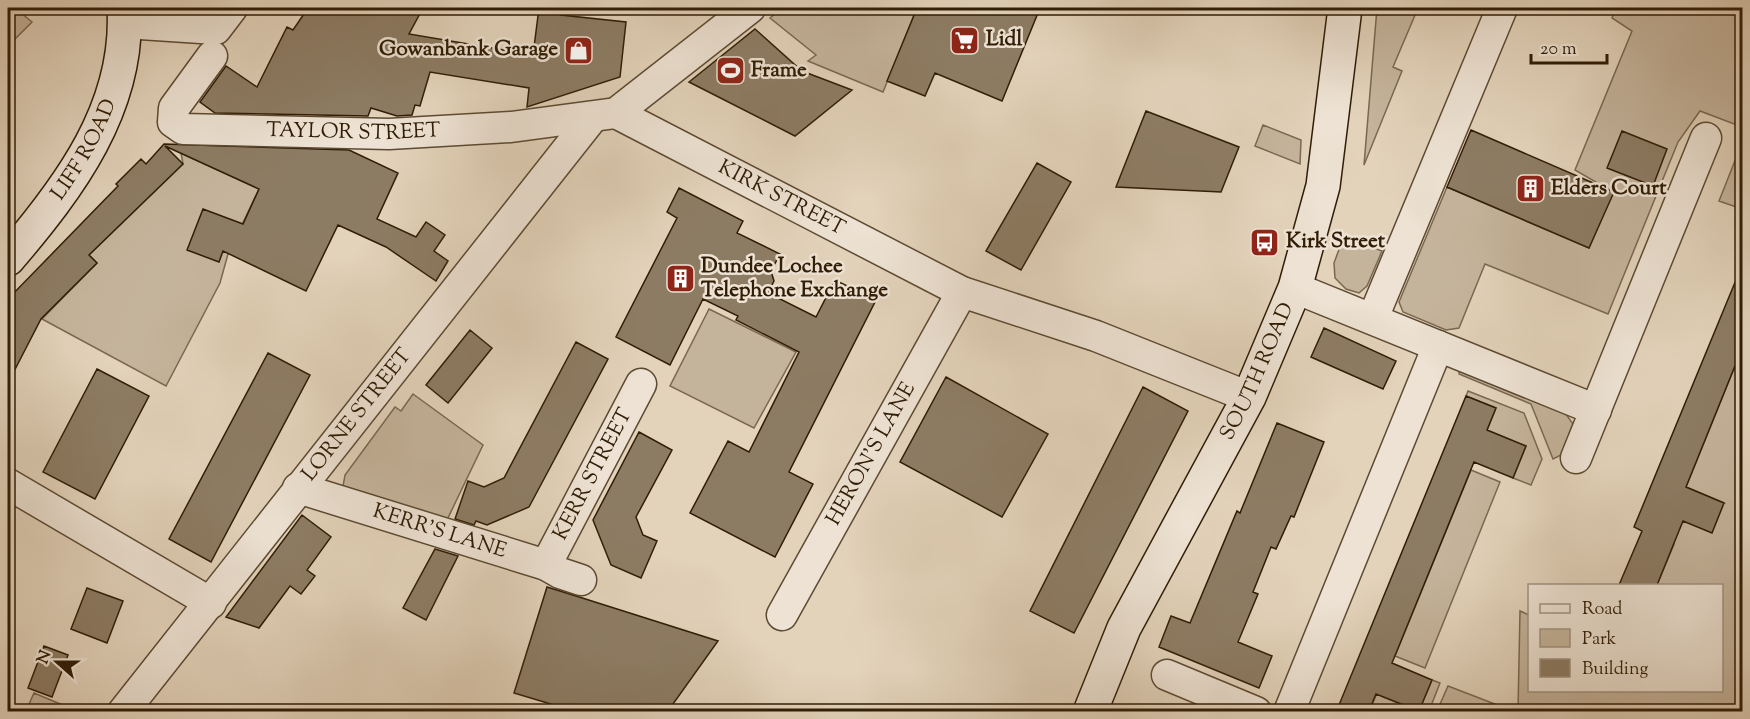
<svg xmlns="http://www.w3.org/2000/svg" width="1750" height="719" font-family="'Sorts Mill Goudy',serif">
  <rect width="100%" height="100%" fill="#e3d3bb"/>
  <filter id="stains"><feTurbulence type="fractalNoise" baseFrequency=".00333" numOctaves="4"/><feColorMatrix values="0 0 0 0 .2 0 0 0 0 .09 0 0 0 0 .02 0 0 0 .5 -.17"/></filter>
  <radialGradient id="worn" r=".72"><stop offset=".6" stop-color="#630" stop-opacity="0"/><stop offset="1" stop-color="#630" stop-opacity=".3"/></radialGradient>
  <path fill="#c5b49c" stroke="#7a6851" stroke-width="1.5" d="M15,8L32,22L8,46V14Z
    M783,8H917L883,92L808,61L816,55L770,18Z
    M1377,8H1418L1393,67L1402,71L1364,165Z
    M1616,8H1742V127L1700,111L1678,142L1608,314L1485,264L1459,328L1446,330L1403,312L1399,302L1447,187L1589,248L1613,192L1575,170L1632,31L1612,18Z
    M1263,125L1301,140L1300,164L1255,146Z
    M1742,143V209L1719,201Z
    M181,153L259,189L228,254L220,283L166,386L42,319L97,263L89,255L183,164Z
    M1344,236L1382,251L1367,286L1359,293L1346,289L1335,278L1334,263Z
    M709,309L796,352L754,428L670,386Z
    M1737,361L1742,363V711L1518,712L1520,611L1529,615L1530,690H1722V586L1657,585L1674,544L1673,517L1724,503L1686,487Z
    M1459,369L1563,410L1573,424L1561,455L1553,459L1531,404L1459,374Z
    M1468,391L1524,413L1542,459L1531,485L1513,478L1526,446L1492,432L1484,438L1496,408L1466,396Z
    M413,394L483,445L446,522L343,486L345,475L395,407L401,411Z
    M1471,470L1500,482L1425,668L1395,656Z
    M1432,680L1440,683L1429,711H1419Z
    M1380,686L1383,697L1418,711L1369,712Z
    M1448,686L1513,711H1437Z
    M34,693L77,711H26Z"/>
  <path fill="#8d7c64" stroke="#301d06" stroke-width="1.5" d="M308,8H423L409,34L533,55L539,8H563L561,15L626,22L620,77L527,107L529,88L430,72L420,106L415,105L412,115L397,116L371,108L368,116L215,113L200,102L226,66L257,87L287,27L293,30Z
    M917,8H1040L1002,101L935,73L925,96L887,81Z
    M755,29L802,71L852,90L795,136L689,82Z
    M1146,111L1239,147L1221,192L1116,187Z
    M1471,130L1614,192L1589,248L1447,187Z
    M1622,131L1667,149L1653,186L1607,168Z
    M164,144L349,150L398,173L377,219L416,237L426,222L445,235L434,251L448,261L436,281L386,247L338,225L306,291L223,251L219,262L187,250L203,209L243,224L259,189L165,146L183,164L89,255L97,263L41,319L8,383V299L118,186L116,184L141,159L146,164Z
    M1037,163L1071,182L1021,270L986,251Z
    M679,188L743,221L737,233L780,254L771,271L774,281L768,293L816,317L835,280L876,300L789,472L813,484L775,557L690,513L728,441L749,452L799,352L736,320L738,316L703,299L670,365L616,337L677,218L667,212Z
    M1743,263V363L1737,361L1686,487L1724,503L1712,533L1683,521L1657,585H1619L1642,531L1634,527Z
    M1324,328L1396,361L1383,389L1311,357Z
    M470,330L492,348L448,403L426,385Z
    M576,342L608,359L529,507L487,525L476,521L474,525L455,519L468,481L484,487L504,478Z
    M268,353L310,375L211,562L169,539Z
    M97,369L149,396L95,499L43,472Z
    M946,377L1048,434L1002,517L900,462Z
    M1143,387L1188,411L1074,633L1030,611Z
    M1466,396L1496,408L1487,430L1526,446L1513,478L1474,462L1392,663L1432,680L1419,711L1376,694L1369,711H1356L1339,705Z
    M1277,423L1324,442L1294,517L1291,516L1276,549L1271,547L1253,592L1258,594L1238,642L1272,656L1259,688L1159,647L1171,616L1190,623L1237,511L1240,513Z
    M639,432L672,450L636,517L643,535L657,541L641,578L611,565L593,520Z
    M302,515L331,537L307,570L315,576L301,594L290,586L259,628L226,617Z
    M435,549L458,556L426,620L403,608Z
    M547,587L576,596L718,641L668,711H574L514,693Z
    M87,588L123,601L107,643L71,629Z
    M44,646L68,655L52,697L28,688Z"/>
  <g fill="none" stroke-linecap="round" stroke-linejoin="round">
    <defs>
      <g id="street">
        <path d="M125,23L216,29L232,8"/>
        <path id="s1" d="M212,56L174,108L173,122L183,129L389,134L511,127L616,113L750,8"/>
        <path id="s2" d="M616,113L962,292L1096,336L1249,397"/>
        <path d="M1295,288L1596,410"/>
        <path d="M1373,318L1502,8"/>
        <path d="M1576,458L1706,138"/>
        <path d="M8,484L211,603"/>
        <path id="s3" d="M298,488L546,565L560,573L581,580"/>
        <path id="s4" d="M546,565L641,384"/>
        <path id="s5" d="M782,615L962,292"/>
        <path d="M1167,675L1256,712"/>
        <path id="s6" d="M123,712L592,118"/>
        <path d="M1289,712L1438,346"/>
      </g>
      <g id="secondary">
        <path id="s7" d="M8,259C69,188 130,107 124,8"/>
        <path id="s8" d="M1090,712L1124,628L1249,397L1295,288L1323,186L1345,8"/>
      </g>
    </defs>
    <use href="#street" stroke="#5d4a33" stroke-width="33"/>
    <use href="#secondary" stroke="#301d06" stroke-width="36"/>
    <use href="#street" stroke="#ede2d3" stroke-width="30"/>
    <use href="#secondary" stroke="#ede2d3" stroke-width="33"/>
  </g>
  <defs>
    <symbol id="supermarket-square" viewBox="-11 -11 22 22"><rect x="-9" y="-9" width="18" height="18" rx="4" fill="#8f2418" stroke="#ede2d3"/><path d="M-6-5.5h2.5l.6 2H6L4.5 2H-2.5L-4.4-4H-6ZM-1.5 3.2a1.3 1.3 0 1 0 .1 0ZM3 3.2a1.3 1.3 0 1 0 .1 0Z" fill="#fff"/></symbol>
    <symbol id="shop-square" viewBox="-11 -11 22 22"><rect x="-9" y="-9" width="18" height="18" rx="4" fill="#8f2418" stroke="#ede2d3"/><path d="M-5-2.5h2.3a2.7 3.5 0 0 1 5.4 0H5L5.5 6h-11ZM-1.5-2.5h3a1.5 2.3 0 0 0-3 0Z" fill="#fff"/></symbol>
    <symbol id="stadium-square" viewBox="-11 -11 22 22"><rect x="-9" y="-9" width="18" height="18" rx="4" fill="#8f2418" stroke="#ede2d3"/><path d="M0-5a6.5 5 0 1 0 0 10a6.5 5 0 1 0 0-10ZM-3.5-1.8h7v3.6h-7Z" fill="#fff"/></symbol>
    <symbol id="building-square" viewBox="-11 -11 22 22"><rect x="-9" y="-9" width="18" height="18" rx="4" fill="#8f2418" stroke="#ede2d3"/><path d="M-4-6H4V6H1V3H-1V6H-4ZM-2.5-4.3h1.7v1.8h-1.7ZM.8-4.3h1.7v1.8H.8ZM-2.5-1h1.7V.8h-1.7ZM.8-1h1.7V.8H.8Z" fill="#fff"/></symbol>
    <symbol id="bus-square" viewBox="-11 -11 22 22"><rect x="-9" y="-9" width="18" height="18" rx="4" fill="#8f2418" stroke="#ede2d3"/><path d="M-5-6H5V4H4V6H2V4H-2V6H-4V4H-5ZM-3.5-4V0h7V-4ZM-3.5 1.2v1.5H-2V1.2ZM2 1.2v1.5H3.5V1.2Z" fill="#fff"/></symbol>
  </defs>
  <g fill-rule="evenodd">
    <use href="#supermarket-square" x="948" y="24" width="33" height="33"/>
    <use href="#shop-square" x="562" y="34" width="33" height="33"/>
    <use href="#stadium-square" x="714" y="54" width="33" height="33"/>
    <use href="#building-square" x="1514" y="172" width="33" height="33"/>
    <use href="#bus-square" x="1248" y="226" width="33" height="33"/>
    <use href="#building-square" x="664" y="262" width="33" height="33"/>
  </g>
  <g text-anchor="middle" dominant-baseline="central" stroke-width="5" stroke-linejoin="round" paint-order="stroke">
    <g font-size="21" font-weight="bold" fill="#301d06" stroke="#ede2d3" text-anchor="start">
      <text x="986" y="40">Lidl</text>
      <text x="558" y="50" text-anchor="end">Gowanbank Garage</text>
      <text x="751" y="71">Frame</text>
      <text x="1551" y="189">Elders Court</text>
      <text x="1286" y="242">Kirk Street</text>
      <text x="701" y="267">Dundee Lochee<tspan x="701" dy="24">Telephone Exchange</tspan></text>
    </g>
    <g font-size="21" fill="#301d06" stroke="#ede2d3">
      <text stroke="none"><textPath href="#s1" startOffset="261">TAYLOR STREET</textPath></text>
      <text stroke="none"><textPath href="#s7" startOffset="134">LIFF ROAD</textPath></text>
      <text stroke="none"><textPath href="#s2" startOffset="186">KIRK STREET</textPath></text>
      <text stroke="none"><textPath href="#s8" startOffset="380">SOUTH ROAD</textPath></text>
      <text stroke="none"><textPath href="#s6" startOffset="378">LORNE STREET</textPath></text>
      <text stroke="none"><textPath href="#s5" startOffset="184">HERON'S LANE</textPath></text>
      <text stroke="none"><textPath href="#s4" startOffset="102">KERR STREET</textPath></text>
      <text stroke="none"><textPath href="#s3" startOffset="148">KERR'S LANE</textPath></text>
    </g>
  </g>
  <rect width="1750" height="719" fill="none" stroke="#e3d3bb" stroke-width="30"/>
  <rect x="9" y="9" width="1732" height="701" fill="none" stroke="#301d06" stroke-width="3"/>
  <rect x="15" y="15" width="1720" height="689" fill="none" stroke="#301d06" stroke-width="1.5"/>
  <rect x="1528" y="584" width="195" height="108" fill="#ede2d3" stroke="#a19381" stroke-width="1.5"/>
  <rect x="1540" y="604" width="30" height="9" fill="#ede2d3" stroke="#a19381" stroke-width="1.5"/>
  <text x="1582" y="614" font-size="18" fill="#301d06">Road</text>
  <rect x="1540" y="629" width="30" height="18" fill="#c5b49c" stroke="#a19381" stroke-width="1.5"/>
  <text x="1582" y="644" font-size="18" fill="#301d06">Park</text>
  <rect x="1540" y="659" width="30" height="18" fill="#8d7c64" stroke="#a19381" stroke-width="1.5"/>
  <text x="1582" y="674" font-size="18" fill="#301d06">Building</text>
  <g transform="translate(57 662) rotate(291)" stroke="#ede2d3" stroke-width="4.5" paint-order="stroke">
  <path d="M0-4.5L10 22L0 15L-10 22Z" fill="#301d06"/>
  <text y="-9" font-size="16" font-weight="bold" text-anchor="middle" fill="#301d06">N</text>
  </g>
  <path d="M1531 54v9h76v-9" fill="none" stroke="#301d06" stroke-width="3"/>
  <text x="1540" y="54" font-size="18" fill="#301d06" stroke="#ede2d3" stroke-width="4.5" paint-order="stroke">20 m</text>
  <rect width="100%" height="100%" filter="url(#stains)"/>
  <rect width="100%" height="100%" fill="url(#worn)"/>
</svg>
